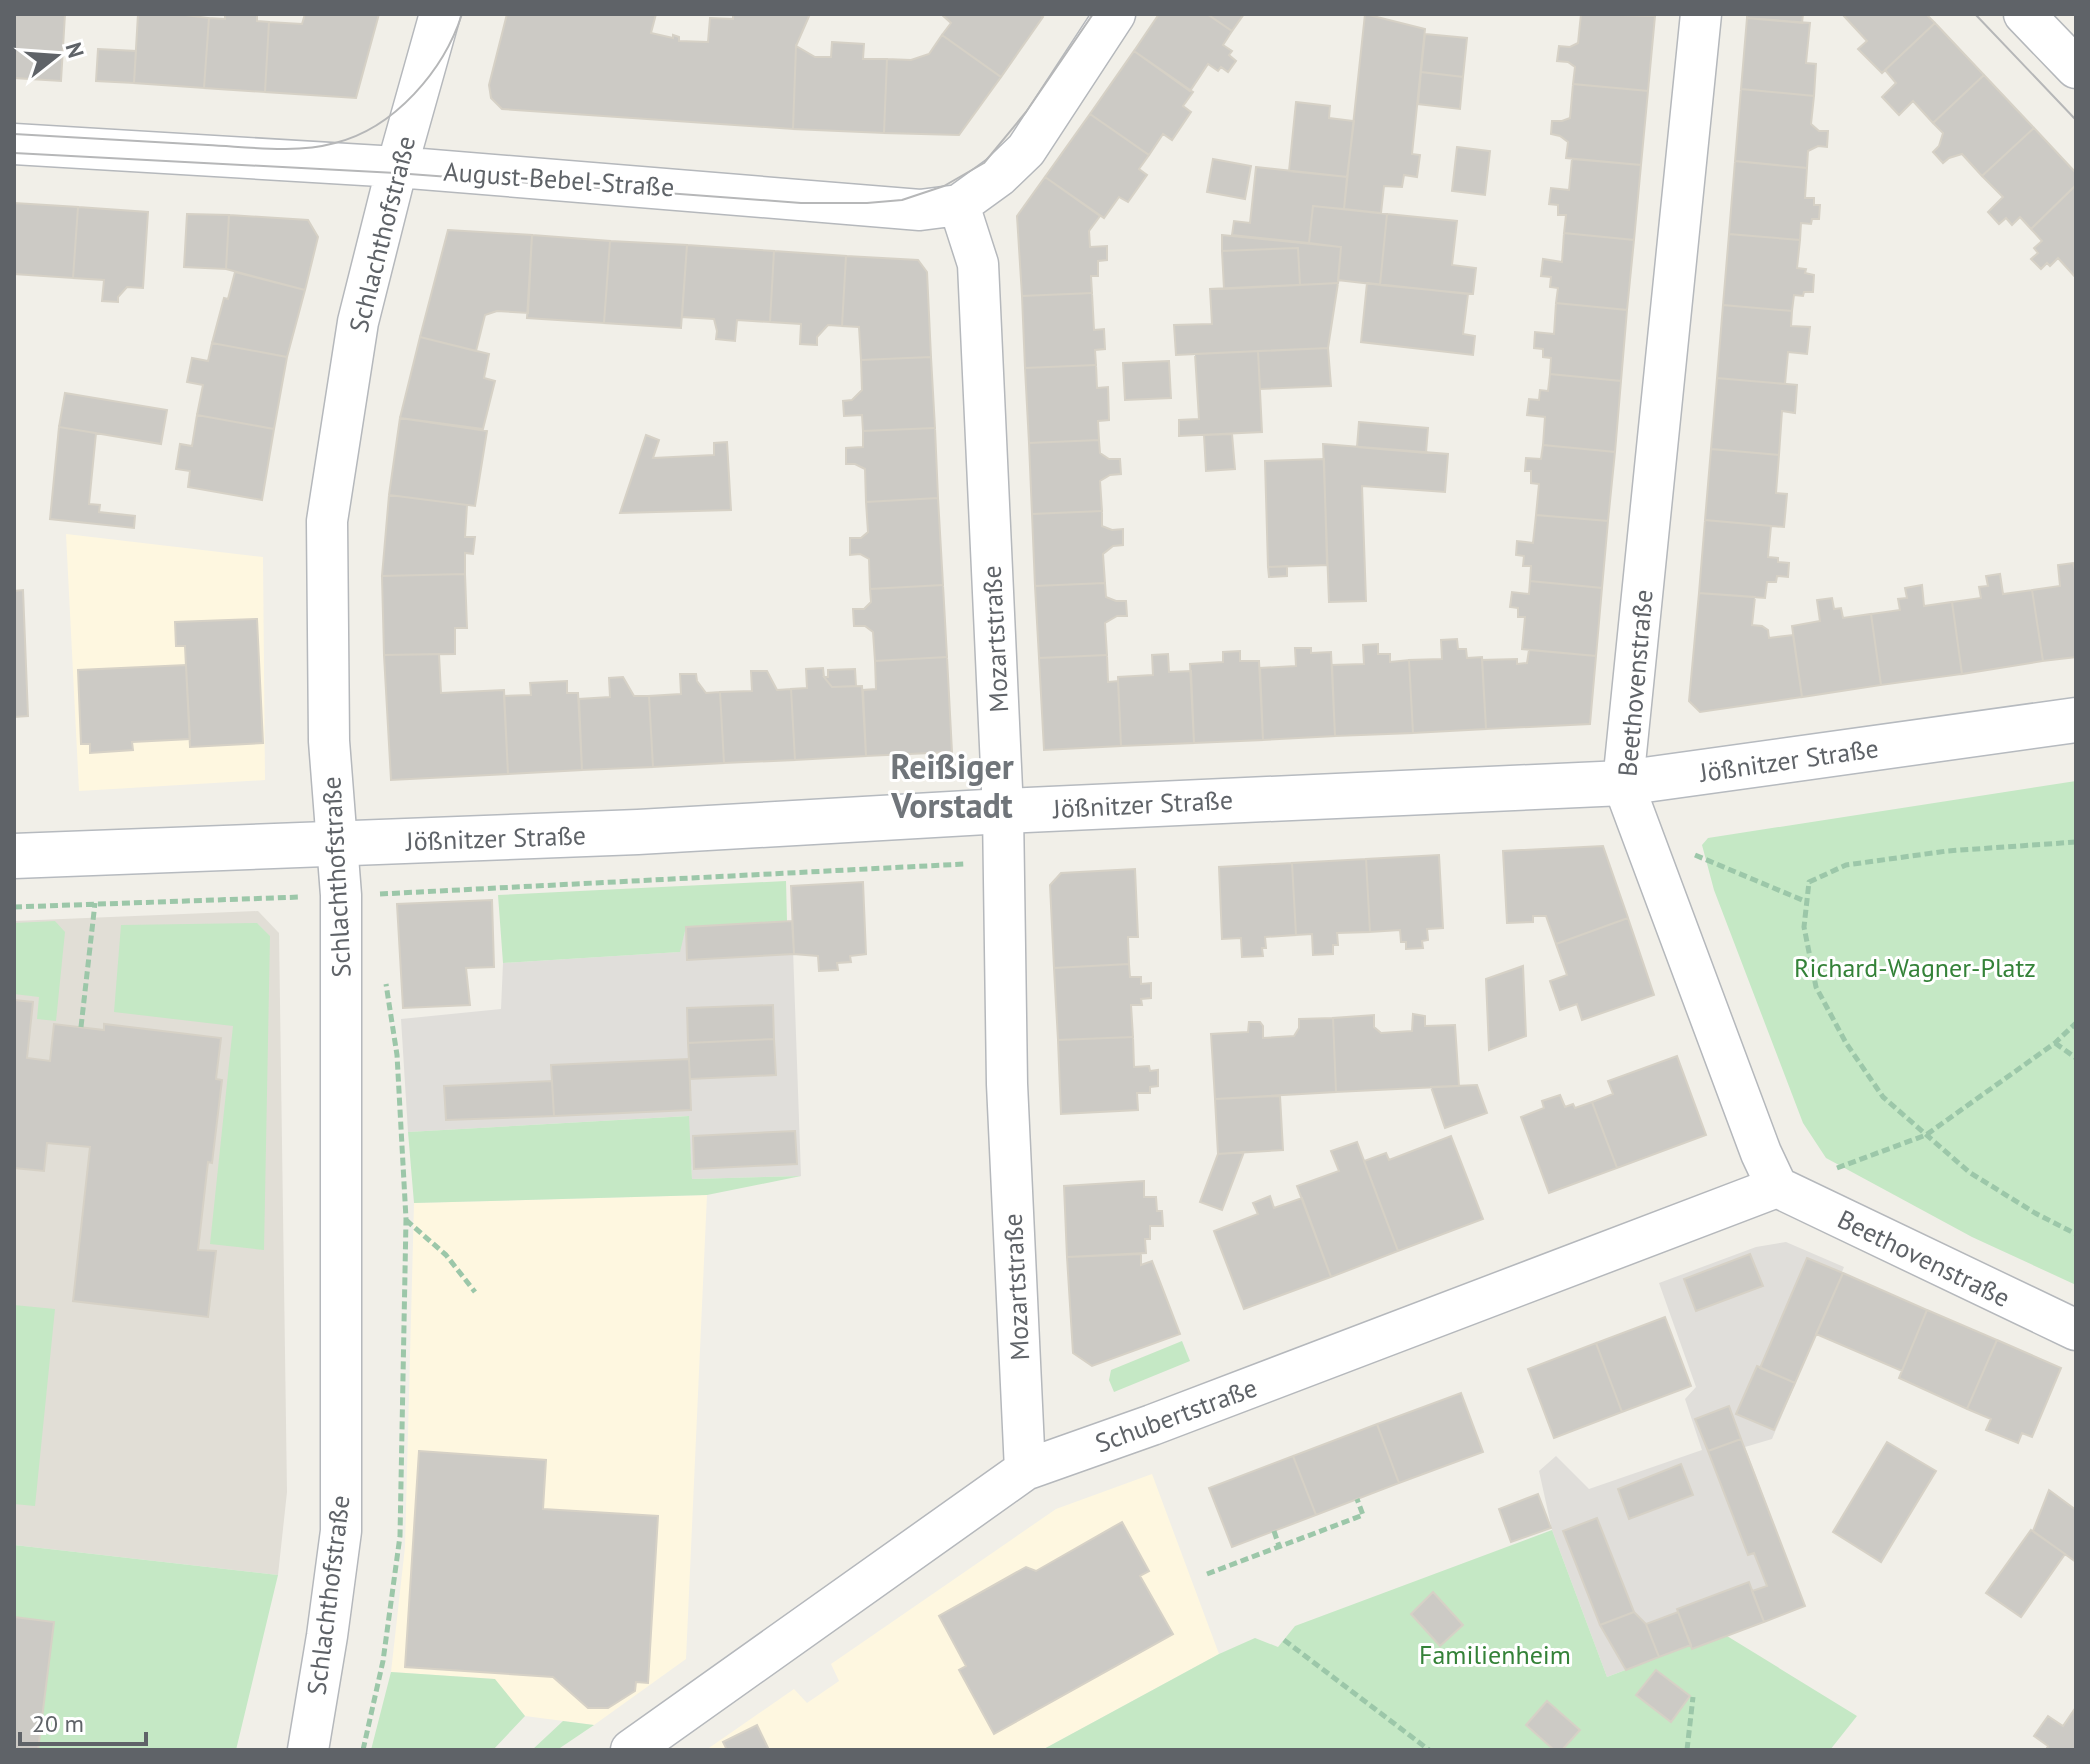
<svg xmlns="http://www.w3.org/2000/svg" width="2090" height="1764" font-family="'PT Sans',sans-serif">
  <rect width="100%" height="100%" fill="#f1efe8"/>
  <path fill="#fef7e0" d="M66,534L263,557L265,780L79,791Z
    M707,1195L686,1659L594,1725L525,1716L494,1679L391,1672L405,1547L414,1203Z
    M1152,1474L1219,1654L1042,1750H706L794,1689L807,1703L839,1681L831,1664L1056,1509Z"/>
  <path fill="#e0deda" d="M792,921L801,1176L692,1179L688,1116L408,1132L401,1019L501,1009L503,963L679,952L686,927Z
    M1786,1242L1844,1267L1772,1439L1745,1447L1805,1606L1692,1649L1690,1645L1607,1677L1552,1530L1539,1471L1556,1456L1589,1489L1702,1450L1685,1399L1696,1387L1659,1283L1756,1247Z"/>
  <path fill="#e1ded6" d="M258,911L279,933L287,1492L278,1575L14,1545V921Z"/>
  <path fill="#c5e8c5" d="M2076,781V1285L1972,1237L1826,1158L1803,1123L1714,890L1702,845L1708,838Z
    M786,881L787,921L686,927L680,952L503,963L498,895Z
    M55,921L65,932L56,1021L37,1019L39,997L14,994V923Z
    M257,923L270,936L264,1250L210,1244L233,1026L114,1012L121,925Z
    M689,1116L692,1179L801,1176L707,1195L414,1203L408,1132Z
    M14,1305L55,1309L35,1506L14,1504Z
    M1182,1341L1190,1361L1114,1392L1109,1380L1111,1370Z
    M1552,1530L1607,1677L1691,1645L1693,1649L1727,1636L1857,1716L1830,1750H1042L1219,1654L1255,1638L1278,1647L1295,1626Z
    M14,1545L278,1575L236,1750H14Z
    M391,1672L495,1679L525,1716L493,1750H371Z
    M563,1721L594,1725L557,1750H532Z"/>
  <path fill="#cccac5" stroke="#d6d1c6" stroke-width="2" d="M14,14H65L61,81L14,78Z
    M138,14H177L209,18L204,88L134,83Z
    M225,14H257V21L269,22L265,92L204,88L209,18L225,19Z
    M305,14H379L356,98L265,92L269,22L302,24Z
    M507,14H656L651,33L673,38V35L679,37V41L708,42L710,18L733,19V14H810L796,46L793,129L502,109L491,98L489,85Z
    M1039,14L1043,17L1001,77L942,35L951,23L941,14Z
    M1159,14H1207L1232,31L1223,45L1232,51L1229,55L1236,61L1228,72L1221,67L1218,71L1208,64L1190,91L1134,51Z
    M1207,14H1244L1232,31Z
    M1365,14L1425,29L1412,154L1420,155L1417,177L1404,175L1402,187L1384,186L1381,213L1344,209Z
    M1581,14L1655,16L1648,91L1573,84L1575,67L1568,62L1557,61L1559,46L1570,47L1578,43Z
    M1747,14H1803L1802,23L1747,18Z
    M1842,14H1926L1935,23L1882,73L1858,49L1867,41Z
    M1747,18L1810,23L1806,63L1816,64L1814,96L1741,89Z
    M1935,23L1984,75L1933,123L1913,101L1899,115L1882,97L1896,83L1885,70Z
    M1425,34L1467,38L1463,77L1421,72Z
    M942,35L1001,77L959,135L884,133L887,59L911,60L929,54Z
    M832,42L864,44L863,59H887L884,133L793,129L796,46L815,57H831Z
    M98,49L136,51L134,83L96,81Z
    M1134,51L1193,92L1183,106L1191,112L1172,140L1163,134L1149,155L1090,114Z
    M1421,72L1463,77L1460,109L1418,104Z
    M1984,75L2034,128L1982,176L1962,154L1949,158L1943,163L1933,152L1939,146L1943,133L1933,123Z
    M1573,84L1648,91L1641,165L1566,158L1568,142L1560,136L1551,134L1552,121H1562L1570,118Z
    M1741,89L1814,96L1811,124L1819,131H1828L1827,147L1818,146L1808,151L1807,168L1735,161Z
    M1296,102L1330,106L1329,118L1354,121L1347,177L1289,171Z
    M1090,114L1149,155L1139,169L1147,175L1128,202L1119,197L1104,218L1045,177Z
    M2034,128L2076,173V185L2031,229L2020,217L2012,225L2006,218L1999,224L1988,212L2003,197L1982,176Z
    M1457,147L1490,151L1485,195L1452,191Z
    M1213,159L1251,166L1245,199L1207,192Z
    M1572,159L1641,165L1634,240L1564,233L1566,215H1558V205L1549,204L1551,188L1569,190Z
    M1735,161L1807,168L1805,198H1814V205H1820L1819,219H1812L1811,224L1801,223L1800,240L1729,234Z
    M1256,167L1347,177L1344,209L1313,206L1309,243L1232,235L1234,221L1250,223Z
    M1045,177L1100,216L1089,231L1090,247L1107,246V260L1098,261V276H1091L1092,293L1022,296L1017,216Z
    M2076,185V278L2058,258L2050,266L2047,263L2041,269L2031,259L2038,253L2034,248L2042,241L2031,229Z
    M14,203L78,207L73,278L14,274Z
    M1313,206L1387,214L1380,285L1338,280L1341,247L1309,243Z
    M78,207L148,212L143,288L127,287L118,297V302L102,301L104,280L73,278Z
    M187,214L229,215L226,269L184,267Z
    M1387,214L1457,221L1452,265L1476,268L1473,294L1380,285Z
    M229,215L308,220L318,237L305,290L226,269Z
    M448,230L532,235L528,313L497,311L485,315L476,351L420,337Z
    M1564,233L1634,240L1627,310L1556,303L1558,288L1550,287L1551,277L1541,276L1543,259L1562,262Z
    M1729,234L1800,240L1797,268L1806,269L1805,273L1814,275L1813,292H1804L1803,296L1794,295L1792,311L1723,305Z
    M532,235L610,241L604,323L527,318Z
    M1222,235L1341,247L1338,283L1300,285L1298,248L1222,251Z
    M610,241L687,245L681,328L604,323Z
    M687,245L774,251L770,322L737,320L735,341L716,339L717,331L714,319L682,317Z
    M1298,248L1300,285L1224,289L1222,251Z
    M774,251L846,256L842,326L828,325L817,337V345L800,344L801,324L770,322Z
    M846,256L918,260L927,272L931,357L861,360L859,327L842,326Z
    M235,272L305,290L287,357L212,343L224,298L228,299Z
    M1338,283L1328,348L1176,355L1174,325L1212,324L1210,289Z
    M1367,283L1468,294L1463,334L1475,336L1473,355L1361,342Z
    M1092,293L1094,330L1104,329L1105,349L1095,350L1096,365L1025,368L1022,296Z
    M1556,303L1627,310L1621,381L1550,374L1551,358L1543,357V349L1534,348L1535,332L1554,334Z
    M1723,305L1792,311L1791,326L1810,327L1807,354L1788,352L1785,384L1717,378Z
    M420,337L489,354L484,378L495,381L483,429L400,418Z
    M212,343L287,357L274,429L197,415L203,385L187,382L192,358L208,361Z
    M1328,348L1331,386L1260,389L1258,351Z
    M1258,351L1262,432L1179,436V420L1199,419L1195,354Z
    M931,357L935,428L863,431L862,415L844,416L843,401L852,400L862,390L861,360Z
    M1169,361L1171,398L1125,400L1123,363Z
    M1096,365L1097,388L1108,387L1109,420L1098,421L1099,440L1029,443L1025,368Z
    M1550,374L1621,381L1615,452L1543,445L1545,417L1527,415L1529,399L1539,400L1540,390L1548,391Z
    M1717,378L1797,385L1795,413L1782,411L1779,455L1711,449Z
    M65,393L167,410L161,444L59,427Z
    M197,415L274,429L262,500L188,487L190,471L176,469L180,444L192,446Z
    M400,418L487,431L475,506L389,495Z
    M1359,422L1428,428L1426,453L1357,447Z
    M59,427L96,433L89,504L100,505L99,512L135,516L134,528L50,519Z
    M935,428L938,498L866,502L865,469L855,464H846V448L863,447V431Z
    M1232,434L1235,469L1206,471L1204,435Z
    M646,435L659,440L653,458L714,455V443L727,442L731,510L620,513Z
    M1099,440L1100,453L1109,459H1120L1121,474L1110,475L1100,481L1102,511L1032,514L1029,443Z
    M1323,444L1448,454L1445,492L1362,486L1366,601L1329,602Z
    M1543,445L1615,452L1608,521L1536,515L1539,484L1531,483V471H1525L1526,458L1541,459Z
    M1711,449L1779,455L1776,493L1787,494L1784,527L1705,520Z
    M1324,459L1327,565L1268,567L1265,461Z
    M389,495L467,505L465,537H475L473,554L465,553V574L382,576Z
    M938,498L943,585L870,589L869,559L860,554L850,555V538H861L868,532L866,502Z
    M1102,511V526L1112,530L1123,529V545L1113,546L1103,554L1105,583L1035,586L1032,514Z
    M1536,515L1608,521L1602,588L1530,581L1531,566H1523L1524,556L1516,555L1517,541L1533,543Z
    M1705,520L1771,526L1768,557L1778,558V562L1789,563L1788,577L1777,576L1776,582H1767L1765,598L1699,593Z
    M2073,563L2076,573V657L2043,661L2032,590L2060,586L2058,565Z
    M1287,566V576L1269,577L1268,567Z
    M465,574L467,628H455V654L384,655L382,576Z
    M2000,574L2003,594L2032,590L2043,661L1962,674L1952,602L1981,598L1979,587L1988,586L1986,576Z
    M1530,581L1602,588L1596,656L1522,649L1525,617H1518V608L1510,607L1512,592L1529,594Z
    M1105,583L1106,597L1116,601H1126L1127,616H1117L1105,623L1107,655L1039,658L1035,586Z
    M943,585L947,657L875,661L873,632L865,626H854L853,609H864L871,602L870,589Z
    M1922,585L1924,606L1952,602L1962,674L1881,685L1871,614L1900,610L1898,599L1907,598L1905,588Z
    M23,590L28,716L14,717V591Z
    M1699,593L1755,597L1752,625L1762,626L1768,630L1769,638L1793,635L1802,697L1700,712L1689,701Z
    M1832,598L1834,609L1841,608L1843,618L1871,614L1881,685L1802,697L1792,626L1820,621L1817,600Z
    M257,619L263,743L190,747L185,646H176L175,622Z
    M1457,639L1458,649H1466L1467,658L1482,657L1486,729L1413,733L1409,660L1442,659L1441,640Z
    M1378,644V654H1390V662L1409,660L1413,733L1335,736L1332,665L1364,664L1363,645Z
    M1295,648H1311V653L1331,652L1335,736L1263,740L1260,668L1296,666Z
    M1529,650L1596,656L1590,724L1486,729L1482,660L1517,659V664L1527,663Z
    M1240,651V661H1259L1263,740L1194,743L1190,664L1223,662V652Z
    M439,654L441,693L504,690L508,774L391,780L384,655Z
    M1168,654L1169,672L1191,671L1194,743L1121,746L1118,677L1153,675L1152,655Z
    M1107,655L1108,682L1118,681L1121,746L1044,750L1039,658Z
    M947,657L952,752L866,756L863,690L876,689L875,661Z
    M186,665L190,739L132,742L133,750L90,753V744H81L78,670Z
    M823,668L824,677L832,687L862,686L866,756L795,760L791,689L807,688L806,669Z
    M855,669L856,686L832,687L824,677H828V670Z
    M751,671H767L777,690L791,689L795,760L724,763L720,692L752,691Z
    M680,674H696L697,681L706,693L720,692L724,763L653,767L649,696L681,694Z
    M623,677L634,696H649L653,767L582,770L579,699L610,697L609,678Z
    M567,681V693H578L582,770L508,774L504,696L531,695L530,683Z
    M1603,846L1628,918L1556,944L1546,916H1533V922L1507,923L1503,851Z
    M1439,855L1443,928L1427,929L1428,940L1422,941L1423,948L1406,949V942H1401L1400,930L1370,932L1366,859Z
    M1366,859L1370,932L1337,933L1338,945H1333V954L1313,955L1312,934L1296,935L1292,863Z
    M1292,863L1296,935L1265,937L1266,948H1262L1263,956L1242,957L1241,938L1222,939L1219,867Z
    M1135,869L1138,937H1128L1129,964L1054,968L1050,885L1061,873Z
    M863,882L866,954L850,956L851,962L837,963L838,970L819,971L818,956L794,954L791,886Z
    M492,900L494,967L466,968L470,1005L403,1008L397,904Z
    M1628,918L1654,995L1582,1020L1577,1004L1560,1010L1550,981L1567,975L1556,944Z
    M792,921L794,954L687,960L686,927Z
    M1129,964L1130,977H1141V984L1151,983V998L1141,999L1142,1005H1131L1133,1037L1058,1040L1054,968Z
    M1523,966L1526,1036L1489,1050L1486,979Z
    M14,1000L33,1002L27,1058L50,1061L54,1024L104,1030V1024L221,1038L216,1079L222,1080L212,1163L208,1162L198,1250L216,1251L208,1317L73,1301L90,1147L47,1143L44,1171L14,1168Z
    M773,1005L774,1039L688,1043L687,1008Z
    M1413,1014L1425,1016V1026L1455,1025L1459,1086L1336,1092L1333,1018L1374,1015V1027L1381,1033L1412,1031Z
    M1333,1018L1336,1092L1215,1099L1211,1034L1248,1032L1249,1022H1260L1263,1026V1038L1294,1036L1299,1028V1019Z
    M1133,1037L1134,1067L1149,1066L1150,1071L1158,1070V1086L1150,1087V1093H1137L1138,1110L1061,1114L1058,1040Z
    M774,1039L776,1075L690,1079L688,1043Z
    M1677,1056L1706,1135L1617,1168L1592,1102L1613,1094L1608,1081Z
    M689,1059L691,1110L554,1116L551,1065Z
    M552,1081L554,1116L446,1120L444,1086Z
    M1477,1085L1487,1113L1445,1128L1431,1087Z
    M1560,1095L1565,1107L1573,1104L1575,1108L1592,1102L1617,1168L1549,1193L1521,1117L1544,1108L1542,1101Z
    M1280,1096L1283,1150L1218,1154L1215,1099Z
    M795,1131L797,1164L694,1169L693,1136Z
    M1451,1136L1483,1219L1398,1251L1364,1161L1386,1153L1389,1160Z
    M1357,1142L1398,1251L1331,1277L1297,1186L1339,1171L1331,1151Z
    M1244,1152L1222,1210L1200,1202L1218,1154Z
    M1144,1181V1197H1156L1157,1211H1162L1163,1226H1150V1239H1145L1146,1253L1067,1257L1064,1186Z
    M1270,1196L1274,1208L1302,1198L1331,1277L1244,1309L1214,1231L1258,1214L1253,1203Z
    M1141,1254V1265L1152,1261L1180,1334L1092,1366L1073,1353L1067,1257Z
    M1750,1254L1763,1286L1696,1311L1684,1279Z
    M1807,1258L1843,1273L1795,1383L1760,1368Z
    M1843,1273L1927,1310L1902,1371L1816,1334Z
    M1927,1310L1997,1340L1967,1409L1899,1378Z
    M1665,1317L1691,1386L1622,1412L1596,1343Z
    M1997,1340L2061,1368L2032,1437L2022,1433L2018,1443L1986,1430L1991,1419L1967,1409Z
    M1596,1343L1622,1412L1554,1438L1528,1369Z
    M1757,1366L1795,1383L1774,1430L1736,1414Z
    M1461,1393L1483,1452L1399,1483L1377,1424Z
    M1729,1406L1741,1439L1708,1451L1695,1419Z
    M1377,1424L1399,1483L1316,1515L1293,1456Z
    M1741,1439L1805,1606L1764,1622L1752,1591L1767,1586L1754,1553L1748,1555L1708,1451Z
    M1887,1442L1936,1471L1881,1562L1833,1532Z
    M419,1451L546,1460L543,1509L658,1516L648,1683L636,1682L635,1691L608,1708H588L553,1677L405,1667Z
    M1293,1456L1316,1515L1232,1547L1209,1488Z
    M1681,1464L1693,1495L1629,1519L1618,1489Z
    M2049,1490L2076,1510V1562L2033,1531Z
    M1538,1494L1551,1528L1511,1542L1499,1509Z
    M1597,1518L1634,1612L1600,1625L1563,1531Z
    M1122,1522L1149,1571L1140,1576L1173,1634L994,1734L959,1670L966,1666L939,1616L1026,1567L1036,1571Z
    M2031,1530L2065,1554L2021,1617L1986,1593Z
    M1749,1582L1764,1622L1692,1649L1677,1609Z
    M1433,1592L1463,1625L1440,1646L1411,1614Z
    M1634,1612L1646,1624L1659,1657L1626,1670L1600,1625Z
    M1678,1612L1691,1645L1659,1657L1646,1624Z
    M14,1617L54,1622L38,1750H14Z
    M1656,1670L1690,1696L1671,1722L1636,1695Z
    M1547,1701L1580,1730L1562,1750H1554L1526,1725Z
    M2076,1707V1750H2046L2048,1746L2034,1736L2048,1716L2063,1726Z
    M757,1725L769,1750H727L723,1742Z"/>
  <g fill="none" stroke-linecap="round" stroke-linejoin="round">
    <defs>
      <path id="street" d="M1701,14L1623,783L1761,1153L1777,1187L2076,1330
        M2024,14L2076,68
        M14,144L397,167L920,210L959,205L999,176L1026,150L1115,14
        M959,205L978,264L1003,811L1007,1084L1025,1470
        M308,1750L327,1636L341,1531V895L329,741L327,521L358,322L397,167L440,14
        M631,1750L1025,1470L1152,1425L1777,1187"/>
      <path id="secondary" d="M14,856L638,832L1003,811L1623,783L2076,720"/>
    </defs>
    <use href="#street" stroke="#b5b8bc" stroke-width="43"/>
    <use href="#secondary" stroke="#b6babf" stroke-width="47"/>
    <path stroke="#9cc7a9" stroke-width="5" stroke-dasharray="8 4" stroke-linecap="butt" d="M2076,842L1947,851L1846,865L1809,882L1804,927L1816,987L1846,1043L1883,1097L1969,1172L2035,1213L2076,1234
      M1695,855L1807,902
      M380,894L964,864
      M14,907L301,897
      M81,1027L95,903
      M2055,1043L2076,1058
      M1837,1168L1926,1135L2055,1043L2076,1023
      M406,1220L446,1255L475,1292
      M1274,1531L1279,1546
      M1207,1574L1363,1515L1357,1499
      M1284,1640L1429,1750
      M363,1750L383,1661L400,1536L406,1219L397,1055L386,984
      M1687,1750L1693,1697"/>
    <use href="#street" stroke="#fff" stroke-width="40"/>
    <use href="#secondary" stroke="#fff" stroke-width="44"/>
    <path stroke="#b6b7b8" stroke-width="2" d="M1975,14L2076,120
      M14,134C79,138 143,141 208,145C249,147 295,154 335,143C395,128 444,70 462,14
      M14,153L396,173L801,203H867L902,200L944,186L984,163L1026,112L1093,14"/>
  </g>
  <g text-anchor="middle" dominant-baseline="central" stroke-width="6" stroke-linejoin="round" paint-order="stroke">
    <g font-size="26" fill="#5f6368" stroke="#fff">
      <text transform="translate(559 179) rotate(4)">August-Bebel-Straße</text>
      <text transform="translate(382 234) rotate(-76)">Schlachthofstraße</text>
      <text transform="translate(995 639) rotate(-93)">Mozartstraße</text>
      <text transform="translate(1635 683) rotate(-85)">Beethovenstraße</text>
      <text transform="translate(1789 760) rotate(-8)">Jößnitzer Straße</text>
      <text transform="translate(1143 804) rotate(-3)">Jößnitzer Straße</text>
      <text transform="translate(496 838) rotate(-2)">Jößnitzer Straße</text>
      <text transform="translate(336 877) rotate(-93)">Schlachthofstraße</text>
      <text transform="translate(1924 1258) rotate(26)">Beethovenstraße</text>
      <text transform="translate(1016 1287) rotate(-93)">Mozartstraße</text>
      <text transform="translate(1176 1415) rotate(-20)">Schubertstraße</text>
      <text transform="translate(328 1595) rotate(-83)">Schlachthofstraße</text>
    </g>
    <g font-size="26" fill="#348238" stroke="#fff">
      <text x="1915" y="967">Richard-Wagner-Platz</text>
      <text x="1495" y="1654">Familienheim</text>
    </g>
    <g font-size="34" font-weight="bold" fill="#70757a" stroke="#fff">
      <text x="952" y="766">Reißiger<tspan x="952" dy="39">Vorstadt</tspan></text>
    </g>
  </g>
  <rect width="2090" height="1764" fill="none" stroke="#5f6368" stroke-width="32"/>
  <g transform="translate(56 56) rotate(73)" stroke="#ffffff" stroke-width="6" paint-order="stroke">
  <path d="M0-6L14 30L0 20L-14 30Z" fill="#5f6368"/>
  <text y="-12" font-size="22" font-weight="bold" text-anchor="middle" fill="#5f6368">N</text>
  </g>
  <path d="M20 1732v12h126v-12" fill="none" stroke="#5f6368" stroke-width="4"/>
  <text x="32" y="1732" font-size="24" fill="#5f6368" stroke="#ffffff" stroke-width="6" paint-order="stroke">20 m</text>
</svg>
